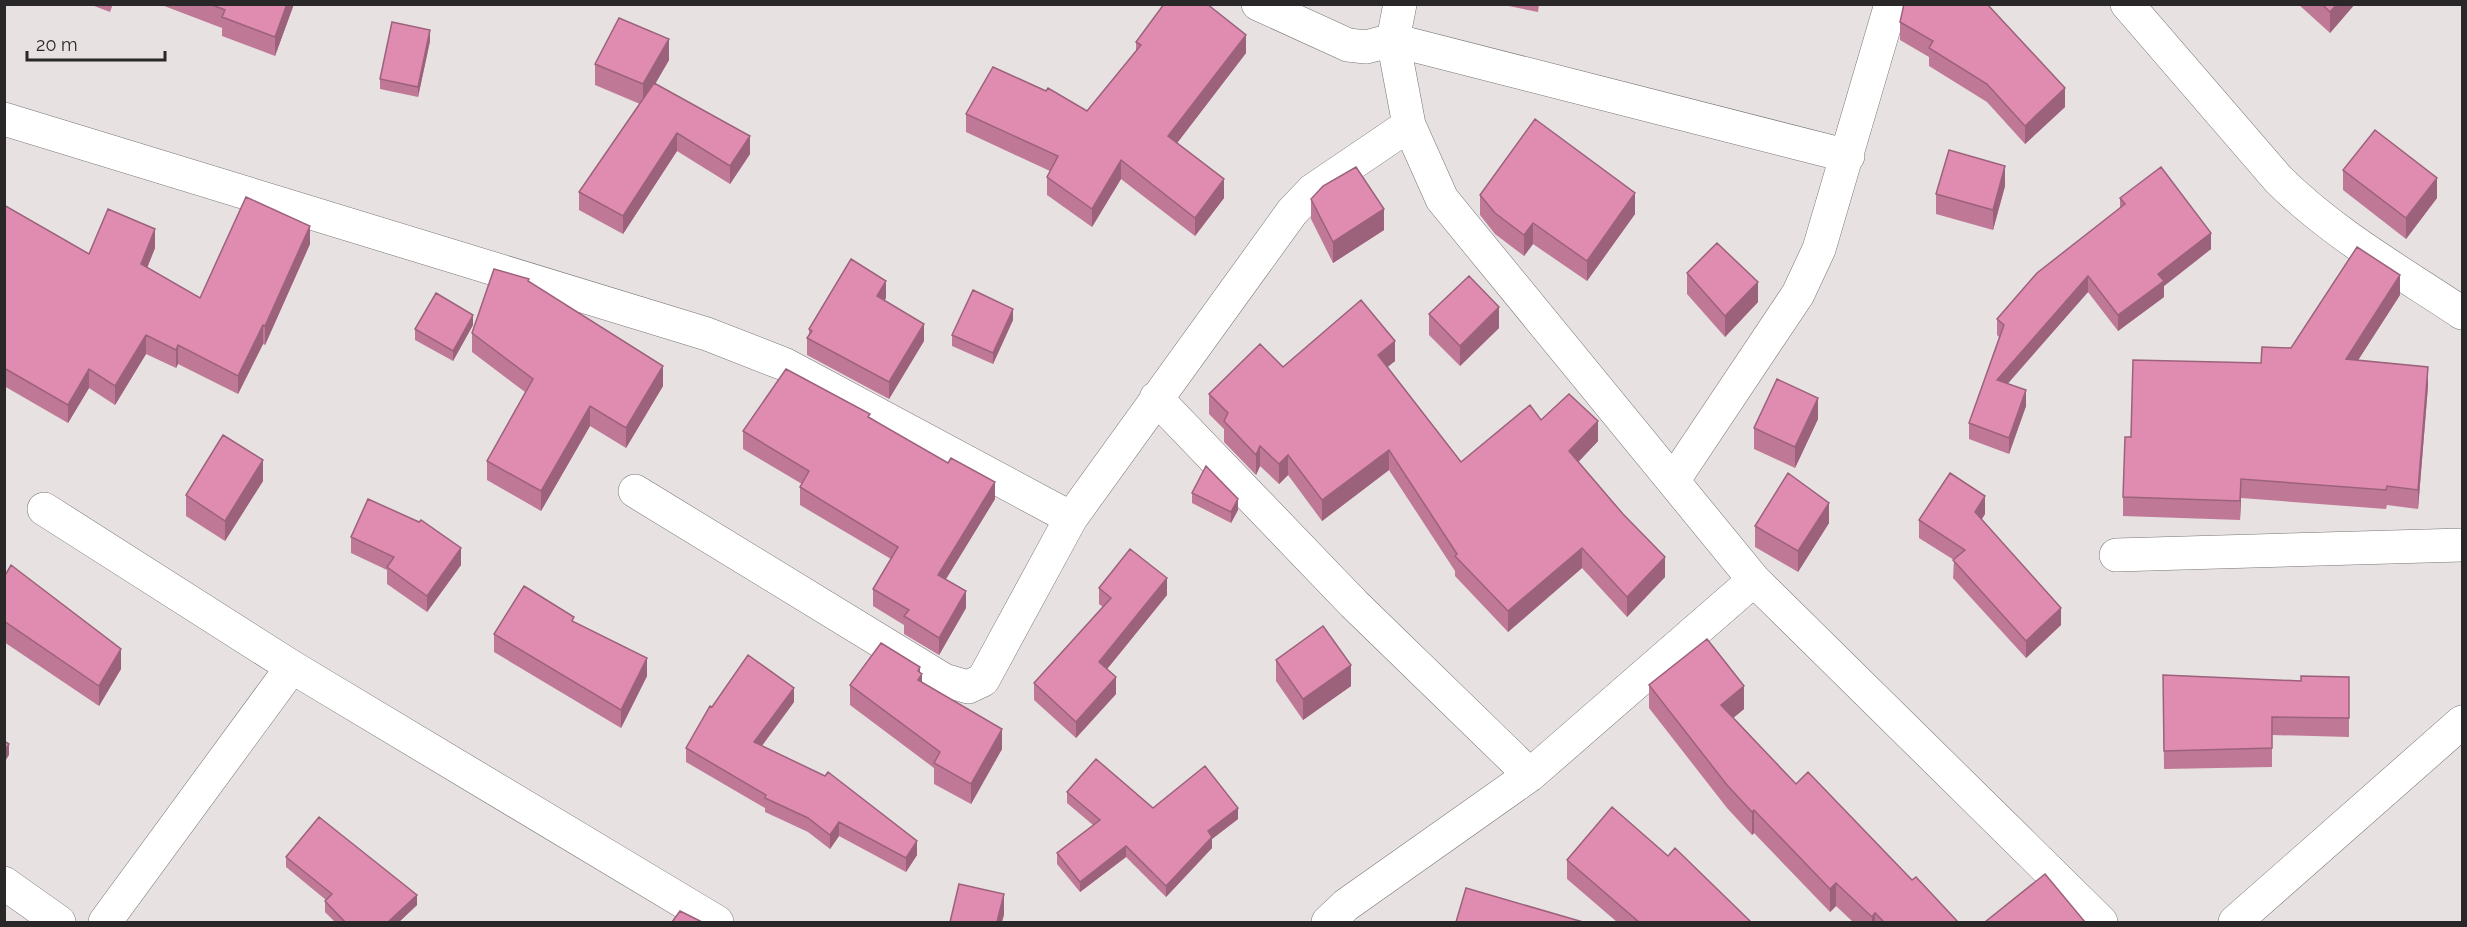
<svg xmlns="http://www.w3.org/2000/svg" width="2467" height="927" font-family="Raleway,sans-serif">
  <rect width="100%" height="100%" fill="#e7e1e1"/>
  <g fill="none" stroke-linecap="round" stroke-linejoin="round">
    <defs>
      <path id="minor" d="M1258,4L1348,45L1366,47L1393,40L1848,156
        M1400,4L1393,40L1409,125L1442,199L1754,580L2101,922
        M2127,4L2278,179C2332,233 2399,271 2462,313
        M4,119L707,334L784,364L1071,518
        M1156,398L1354,604L1530,775
        M1673,481L1798,294L1819,249L1891,4
        M635,491L944,680L968,687L983,680L1071,518L1292,212L1313,190L1409,125
        M44,509L292,667L717,922
        M2116,555L2462,545
        M4,883L59,922
        M105,922L292,667
        M1328,922L1346,905L1530,775L1754,580
        M2235,922L2462,722"/>
    </defs>
    <use href="#minor" stroke="#797474" stroke-width="34"/>
    <use href="#minor" stroke="#fff" stroke-width="33"/>
  </g>
  <path fill="#c07897" d="M89,4H113L110,12Z
    M159,4H294L275,56L222,36V28Z
    M1499,4H1539L1538,12Z
    M2298,4H2355L2330,33Z
    M1900,22L2065,107L2025,144L1987,102L1929,66V57L1900,40Z
    M430,41L418,97L380,89V79Z
    M1136,42L1246,53L1177,143L1224,198L1195,236L1121,179L1092,227L1047,195V177L1050,171L966,132V114L1087,111L1136,51Z
    M669,60L655,84L750,154L730,184L677,151L623,234L579,210V192L640,104L595,85V64Z
    M2343,170L2437,198L2406,239L2343,190Z
    M2005,186L1993,230L1936,214V194Z
    M1480,195L1635,214L1587,281L1533,244L1524,256L1495,234L1480,215Z
    M2120,198L2211,249L2164,286V297L2118,331L2088,292L2007,383L2026,406L2009,454L1969,439V423L1999,337L1997,335V319L2120,208Z
    M1311,199L1384,230L1333,263L1311,219Z
    M4,205L89,254L155,248L147,268L200,298L310,244L265,345L263,344L238,394L178,364L176,368L146,354L115,405L89,388L68,423L4,386Z
    M1687,273L1758,302L1725,337L1687,294Z
    M529,282L663,386L626,448L590,426L541,511L487,480V461L525,392L472,352V333Z
    M2400,295L2358,360L2428,386L2418,509L2387,505L2386,509L2241,498L2240,520L2123,516V497L2131,437L2261,363Z
    M886,298L884,301L924,341L889,399L807,355V338L809,334V329Z
    M1429,314L1499,328L1460,366L1429,335Z
    M1013,320L993,364L952,346V335Z
    M473,325L453,361L415,340V329Z
    M1395,361L1387,367L1461,462L1541,420L1598,441L1578,462L1665,577L1627,617L1582,568L1508,632L1455,576V571L1389,470L1322,521L1288,475L1279,484L1260,466L1256,475L1224,442V429L1209,414V394L1283,367Z
    M870,417L995,499L946,579L966,608L939,655L904,634V625L873,606V589L891,559L800,505V487L802,484L743,449V431Z
    M1818,419L1795,468L1754,449V428Z
    M263,481L225,541L186,516V495Z
    M1192,493L1238,510L1231,523L1192,503Z
    M1985,514L1981,520L2061,625L2026,658L1953,578L1954,560L1919,538V520Z
    M1829,523L1798,572L1755,547V526Z
    M351,537L461,565L427,612L387,584V570L351,553Z
    M4,577L121,669L99,706L4,642Z
    M1099,588L1167,595L1107,669L1116,694L1076,738L1034,700V683L1103,607L1099,604Z
    M574,622L647,676L621,728L494,652V634Z
    M1276,660L1351,686L1303,720L1276,681Z
    M920,673L922,682L1002,749L971,804L934,784V768L850,705V685Z
    M2163,675L2301,681L2349,677V737L2272,735V767L2164,769Z
    M1649,685L1744,709L1733,718L1796,784L1912,880L1958,922H1853L1836,906L1830,912L1754,833L1752,835L1727,808L1649,708Z
    M794,702L762,746L917,855L906,872L839,836L830,849L808,832L765,812V808L686,762V748L712,707Z
    M1067,792L1153,808L1238,819L1212,839V848L1166,897L1126,857L1080,892L1057,864V853L1093,825L1067,803Z
    M1668,856L1751,922H1617L1567,879V860Z
    M286,857L417,905L399,922H335L325,912V901L326,900L286,867Z"/>
  <path fill="#9c627b" d="M287,4H294L275,56V37Z
    M2337,4H2355L2330,33V12Z
    M430,30V41L418,97V87Z
    M1246,35V53L1168,155V136Z
    M669,39V60L643,105V84Z
    M2065,88V107L2025,144V126Z
    M677,133V151L623,234V216Z
    M750,136V154L730,184V166Z
    M1121,160V179L1092,227V209Z
    M2005,166V186L1993,230V210Z
    M2437,178V198L2406,239V218Z
    M1224,179V198L1195,236V218Z
    M1635,193V214L1587,281V261Z
    M1384,209V230L1333,263V242Z
    M1533,223V244L1524,256V235Z
    M310,226V244L265,345V326Z
    M155,229V248L141,283V264Z
    M2211,233V249L2164,286V297L2118,331V315L2158,274Z
    M2400,275V295L2346,379V359Z
    M2088,276V292L1997,396V380Z
    M886,281V298L877,313V296Z
    M1758,282V302L1725,337V316Z
    M1499,307V328L1460,366V346Z
    M1013,309V320L993,364V353Z
    M473,315V325L453,361V351Z
    M924,324V341L889,399V382Z
    M263,325V344L238,394V376Z
    M146,335V354L115,405V386Z
    M1395,341V361L1378,375V355Z
    M178,345V364L176,368V350Z
    M663,366V386L626,448V428Z
    M2428,367V386L2418,509V490Z
    M89,369V388L68,423V405Z
    M2026,390V406L2009,454V438Z
    M1818,398V419L1795,468V447Z
    M590,406V426L541,511V491Z
    M1598,421V441L1569,472V451Z
    M1260,446V466L1256,475V455Z
    M1389,450V470L1322,521V500Z
    M1288,455V475L1279,484V464Z
    M263,460V481L225,541V521Z
    M2241,479V498L2240,520V501Z
    M995,482V499L938,592V575Z
    M1985,496V514L1975,530V512Z
    M1238,499V510L1231,523V512Z
    M1829,503V523L1798,572V551Z
    M461,548V565L427,612V596Z
    M1582,548V568L1508,632V611Z
    M1665,557V577L1627,617V597Z
    M1167,578V595L1099,679V662Z
    M966,591V608L939,655V638Z
    M2061,608V625L2026,658V641Z
    M121,649V669L99,706V686Z
    M647,658V676L621,728V710Z
    M1351,665V686L1303,720V699Z
    M920,667V677L922,674V695L918,700V671Z
    M1116,677V694L1076,738V722Z
    M1744,686V709L1721,728V705Z
    M794,688V702L754,756V742Z
    M1002,729V749L971,804V784Z
    M9,744V755L4,763V752Z
    M1238,808V819L1212,839V848L1166,897V886L1208,831Z
    M1754,810V833L1752,835V812Z
    M839,822V836L830,849V835Z
    M917,841V855L906,872V858Z
    M1126,846V857L1080,892V882Z
    M1836,883V906L1830,912V889Z
    M1004,894V915L1002,922H997Z
    M417,895V905L399,922H388Z
    M1875,913V922H1872V917Z"/>
  <path fill="#df8cb0" stroke="#9c627b" stroke-width="1.5" d="M210,4H287L275,37L222,17L225,10Z
    M1164,4H1207L1246,35L1168,136L1224,179L1195,218L1121,160L1092,209L1047,177L1058,156L966,114L993,67L1046,91L1048,88L1087,111L1141,45L1136,42Z
    M1904,4H1987L2065,88L2025,126L1987,84L1929,48L1933,41L1900,22Z
    M2322,4H2337L2330,12Z
    M619,18L669,39L643,84L595,64Z
    M392,22L430,30L418,87L380,79Z
    M654,83L750,136L730,166L677,133L623,216L579,192Z
    M1535,119L1635,193L1587,261L1533,223L1524,235L1495,213L1480,195Z
    M2375,130L2437,178L2406,218L2343,170Z
    M1949,150L2005,166L1993,210L1936,194Z
    M1356,167L1384,209L1333,242L1311,199L1323,186Z
    M2161,167L2211,233L2158,274L2164,281L2118,315L2088,276L1997,380L2026,390L2009,438L1969,423L2004,325L1997,319L2037,273L2125,204L2120,198Z
    M246,197L310,226L265,326L263,325L238,376L178,345L176,350L146,335L115,386L89,369L68,405L4,368V205L89,254L108,209L155,229L141,264L200,298Z
    M1717,243L1758,282L1725,316L1687,273Z
    M2357,247L2400,275L2346,359L2428,367L2418,490L2387,486L2386,490L2241,479L2240,501L2123,497L2125,437H2131L2133,360L2261,363L2262,347L2291,348Z
    M851,259L886,281L877,296L924,324L889,382L807,338L812,331L809,329Z
    M494,269L529,279L528,281L663,366L626,428L590,406L541,491L487,461L533,379L472,333Z
    M1469,276L1499,307L1460,346L1429,314Z
    M973,290L1013,309L993,353L952,335Z
    M436,293L473,315L453,351L415,329Z
    M1361,300L1395,341L1378,355L1461,462L1530,405L1541,420L1569,394L1598,421L1569,451L1623,514L1665,557L1627,597L1582,548L1508,611L1455,556L1457,554L1389,450L1322,500L1288,455L1279,464L1260,446L1256,455L1224,421L1228,413L1209,394L1260,344L1283,367Z
    M786,369L870,414L868,417L948,463L951,458L995,482L938,575L966,591L939,638L904,616L909,610L873,589L898,547L800,487L809,471L743,431Z
    M1777,379L1818,398L1795,447L1754,428Z
    M223,435L263,460L225,521L186,495Z
    M1206,466L1238,499L1231,512L1192,493Z
    M1788,473L1829,503L1798,551L1755,526Z
    M1950,473L1985,496L1975,512L2061,608L2026,641L1953,560L1965,550L1919,520Z
    M368,499L419,522L421,520L461,548L427,596L387,567L394,557L351,537Z
    M1130,549L1167,578L1099,662L1116,677L1076,722L1034,683L1111,598L1099,588Z
    M11,565L121,649L99,686L4,621V577Z
    M524,586L574,617L572,621L647,658L621,710L494,634Z
    M1323,626L1351,665L1303,699L1276,660Z
    M1707,639L1744,686L1721,705L1796,784L1808,772L1912,880L1916,877L1958,922H1884L1875,913L1872,917L1836,883L1830,889L1754,810L1752,812L1727,785L1649,685Z
    M881,643L920,667L918,671L922,674L918,680L1002,729L971,784L934,763L940,752L850,685Z
    M748,655L794,688L754,742L825,776L828,772L917,841L906,858L839,822L830,835L808,818L765,798L766,795L686,748L710,706L712,707Z
    M2163,675L2301,681V676L2349,677V718L2272,717V748L2164,751Z
    M4,741L9,744L4,752Z
    M1096,759L1153,808L1205,766L1238,808L1208,831L1212,837L1166,886L1126,846L1080,882L1057,853L1100,820L1067,792Z
    M1612,807L1668,856L1675,848L1751,922H1639L1567,860Z
    M319,817L417,895L388,922H345L325,901L332,894L286,857Z
    M2045,874L2085,922H1985Z
    M959,884L1004,894L997,922H950Z
    M1466,888L1583,922H1456Z
    M680,911L702,922H672Z"/>
  <rect width="2467" height="927" fill="none" stroke="#292727" stroke-width="12"/>
  <path d="M27 51v9h138v-9" fill="none" stroke="#292727" stroke-width="3"/>
  <text x="36" y="51" font-size="18" fill="#292727" stroke="#e7e1e1" stroke-width="4.5" paint-order="stroke">20 m</text>
</svg>
